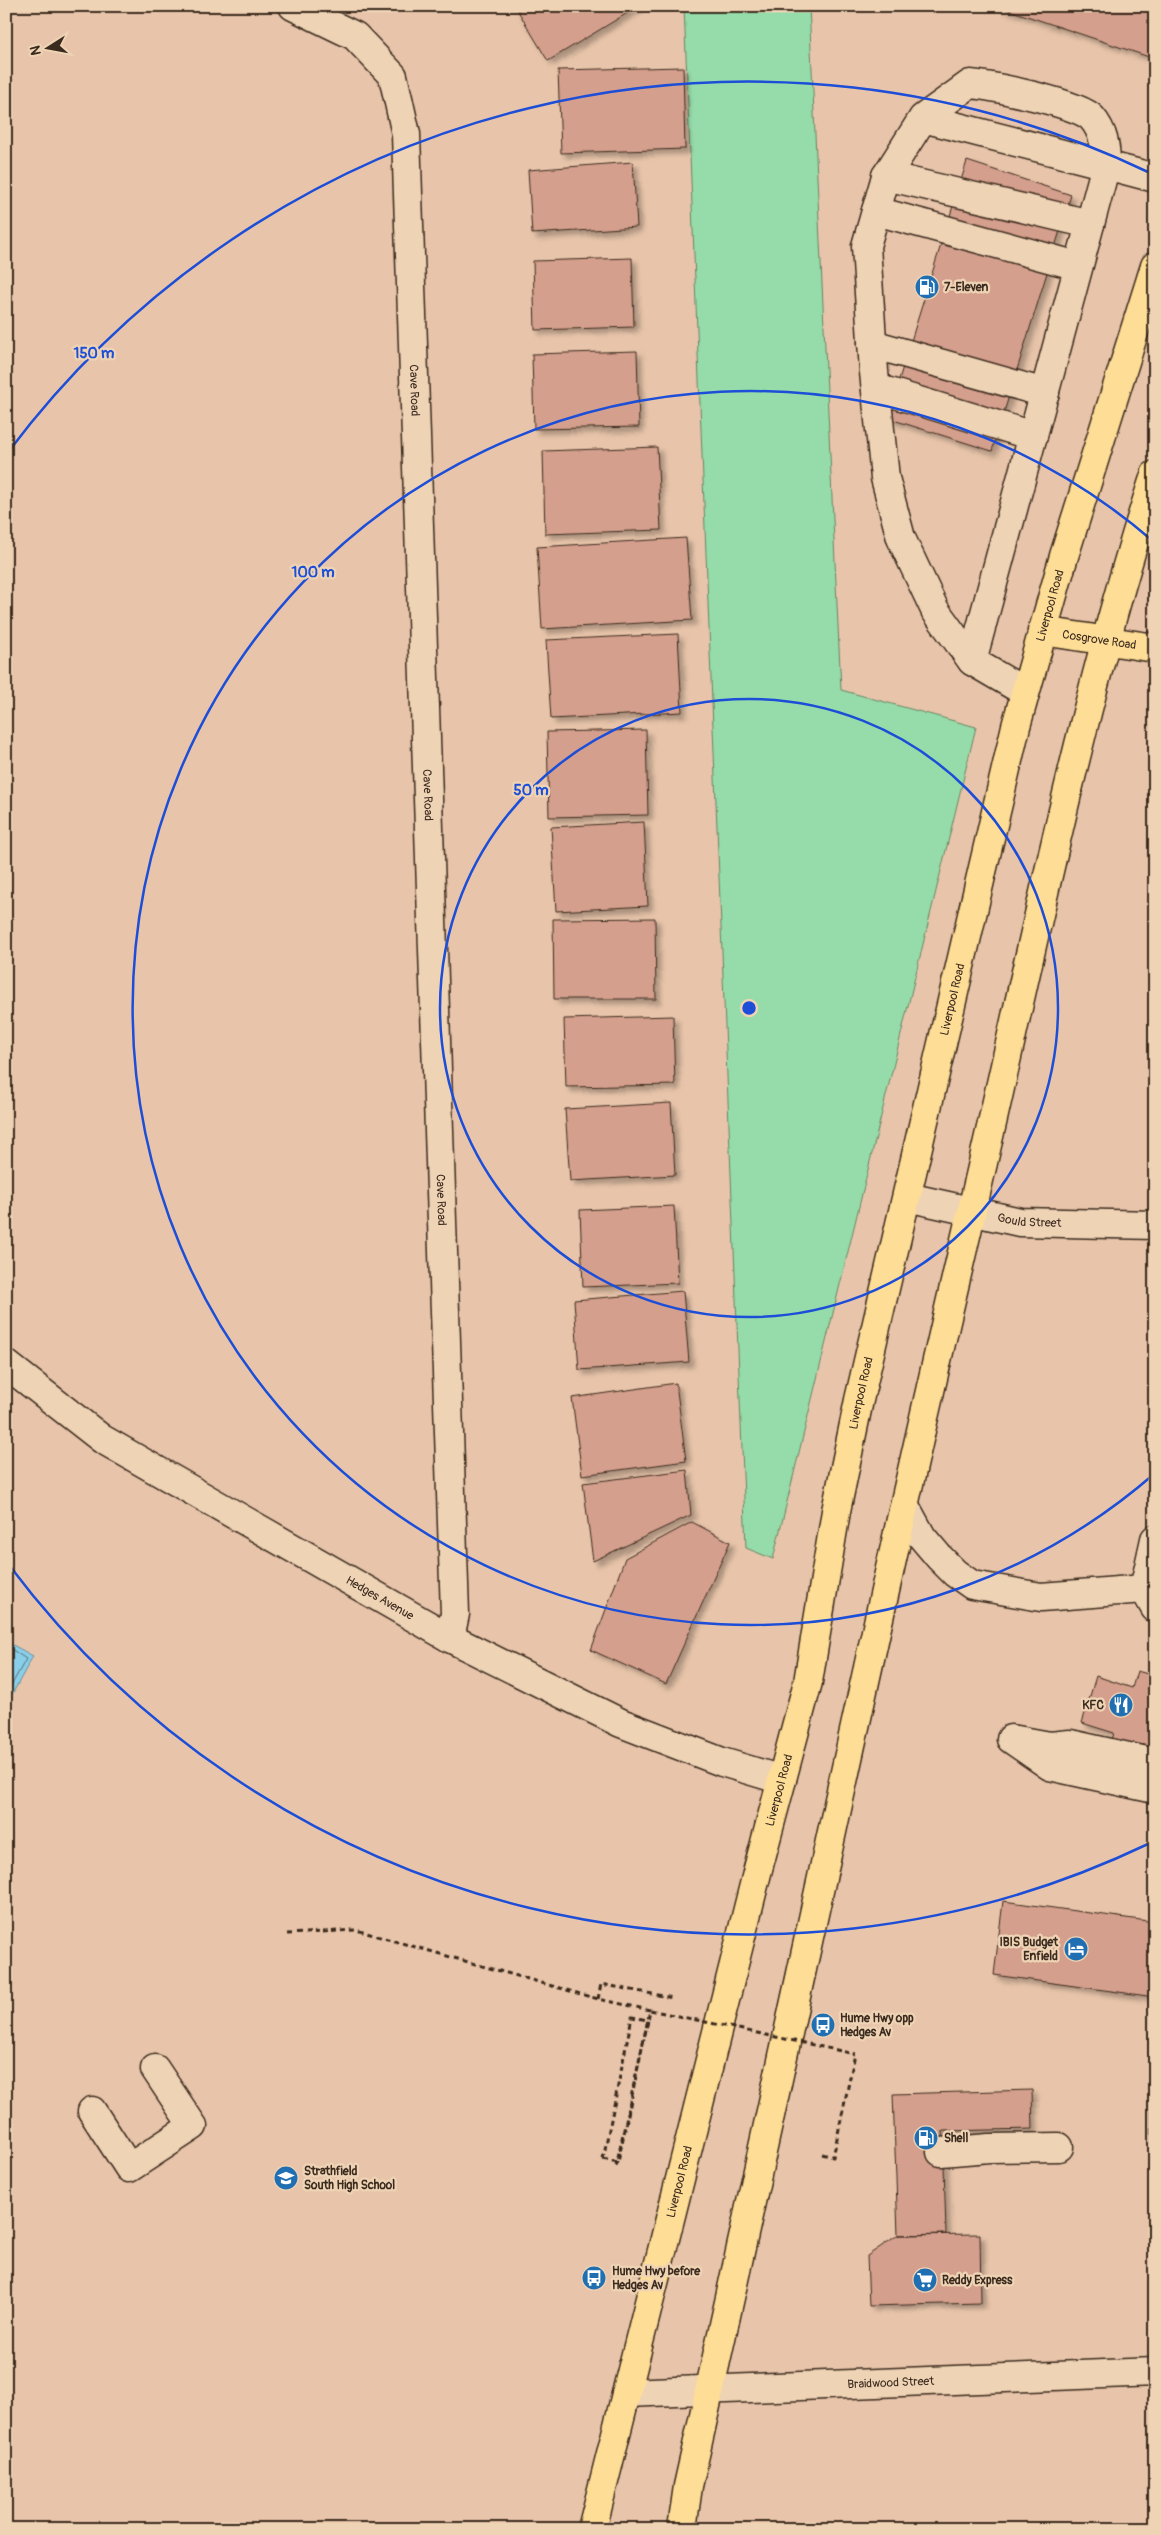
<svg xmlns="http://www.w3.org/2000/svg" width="1161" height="2535" font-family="Pangolin,sans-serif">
  <defs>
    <filter id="shadow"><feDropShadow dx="4.5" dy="4.5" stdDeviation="2.5" flood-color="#0004"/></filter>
  </defs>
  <rect width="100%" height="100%" fill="#e8c5aa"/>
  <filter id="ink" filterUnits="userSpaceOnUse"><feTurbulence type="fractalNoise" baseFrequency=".02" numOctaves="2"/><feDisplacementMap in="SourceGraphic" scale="10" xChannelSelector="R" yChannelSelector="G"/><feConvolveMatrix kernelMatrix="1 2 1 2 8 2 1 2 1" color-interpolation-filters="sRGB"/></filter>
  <g filter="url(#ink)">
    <path fill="#96dcaa" stroke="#688364" d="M684,6H809L841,690L976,727L773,1559L746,1548Z"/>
    <path fill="#89cfea" stroke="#6a8d98" d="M9,1643L33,1656L9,1700L6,1699V1648Z"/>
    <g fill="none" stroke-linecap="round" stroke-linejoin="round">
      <path stroke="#5a6c70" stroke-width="1" d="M6,1649H11L26,1659L6,1695"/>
    </g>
    <path fill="#d49f8c" stroke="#3b2a1e" filter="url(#shadow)" d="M515,6H639L548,61Z
      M997,6H1155V59Z
      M683,67L685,149L561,153L558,70Z
      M967,161L1071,195L992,451L887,418Z
      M633,162L637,227L532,234L528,170Z
      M632,258L634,327L535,330L533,261Z
      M637,351L639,427L534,429L532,354Z
      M657,447L661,530L545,534L543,451Z
      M686,538L692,620L542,629L537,547Z
      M678,634L682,712L551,719L546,640Z
      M646,730L648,815L549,817L547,732Z
      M644,822L648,906L556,911L551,827Z
      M655,918L656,999H554L553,919Z
      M673,1016L675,1085L566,1087L564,1019Z
      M671,1103L675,1175L570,1181L565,1109Z
      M674,1206L678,1283L583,1287L580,1210Z
      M683,1291L689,1362L579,1370L574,1300Z
      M676,1383L686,1461L582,1475L572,1398Z
      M687,1470L691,1515L593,1561L583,1483Z
      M692,1522L730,1542L666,1684L591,1650L625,1558Z
      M1137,1671L1155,1676V1743L1150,1742L1144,1765L1108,1754L1114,1733L1082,1723L1096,1676L1132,1688Z
      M1003,1901L1155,1922V1997L994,1975Z
      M1155,2041V2262H1154L1150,2042Z
      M1032,2090L1033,2129L943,2131L946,2234L898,2235L893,2094Z
      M980,2234L981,2303L869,2306L867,2256L898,2235Z"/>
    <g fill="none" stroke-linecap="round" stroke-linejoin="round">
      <defs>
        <g id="minor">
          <path id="s1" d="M293,6L355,36L393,76L406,134L455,1614L450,1638"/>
          <path d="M923,118L1106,165C1106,148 1104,132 1092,118C1078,103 992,86 970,84L923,118L886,176L866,246L874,372L885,478L901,538L935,610L972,661"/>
          <path d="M886,176L1090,224"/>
          <path d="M876,211L1078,266"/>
          <path d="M872,344L1045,393"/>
          <path d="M876,388L1033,436"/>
          <path d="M1025,692L972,661L1106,165L1155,178"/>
          <path id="s2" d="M907,1197L1020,1222L1155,1225"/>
          <path id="s3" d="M6,1364L102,1439L450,1638L621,1723L722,1762L782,1780"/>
          <path d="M905,1506L922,1537L939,1557L955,1573L972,1585L1041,1597L1144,1589"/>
          <path d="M1155,1539L1144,1589L1155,1608"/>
          <path d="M1011,1739L1050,1766L1155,1789"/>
          <path d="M1017,1740L1050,1746L1070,1744L1155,1763"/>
          <path d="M92,2111L129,2168L193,2126L155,2069"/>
          <path d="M941,2152L989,2148L1059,2147"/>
          <path id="s4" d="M626,2393L1155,2372"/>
        </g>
        <g id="major">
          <path id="s5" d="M1042,631L1155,648"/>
        </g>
        <g id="highway">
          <path id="s6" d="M592,2529L758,1869L808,1682L836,1511L859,1400L1016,726L1064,556L1155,266"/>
          <path d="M682,2529L688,2486C784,2061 872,1634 972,1210C1030,964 1077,715 1155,475"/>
        </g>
      </defs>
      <use href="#minor" stroke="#3b2a1e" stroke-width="31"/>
      <use href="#major" stroke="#3b2a1e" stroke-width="31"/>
      <use href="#highway" stroke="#3b2a1e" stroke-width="31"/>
      <path stroke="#3b2a1e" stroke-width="3" stroke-dasharray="5 4" stroke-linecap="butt" d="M287,1934L356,1930L598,1999L650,2010
        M598,1999L601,1984L673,1998
        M822,2154L833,2157L855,2054
        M603,2159L632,2017L648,2020L616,2166"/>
      <use href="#minor" stroke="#eed3b5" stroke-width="28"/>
      <use href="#major" stroke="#fedd96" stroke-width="28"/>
      <use href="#highway" stroke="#fedd96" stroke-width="28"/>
      <path stroke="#3b2a1e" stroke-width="3" stroke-dasharray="5 4" stroke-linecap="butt" d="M603,2159L618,2162L650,2010L855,2054"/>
    </g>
  </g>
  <g fill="none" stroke="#1d4ed8" stroke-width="2.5">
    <circle cx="749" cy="1008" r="309"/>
    <path d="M1154 1474A617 617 0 1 1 1154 542"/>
    <path d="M1148 1844A926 926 0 0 1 9 1565M9 451A926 926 0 0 1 1148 172"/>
  </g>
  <defs>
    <symbol id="fuel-disc" viewBox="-11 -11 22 22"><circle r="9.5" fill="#1f6fb2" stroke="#eed3b5"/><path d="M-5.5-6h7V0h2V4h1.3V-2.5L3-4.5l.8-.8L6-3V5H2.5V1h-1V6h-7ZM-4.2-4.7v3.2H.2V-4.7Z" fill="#fff"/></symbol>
    <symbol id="restaurant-disc" viewBox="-11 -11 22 22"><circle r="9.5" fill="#1f6fb2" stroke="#eed3b5"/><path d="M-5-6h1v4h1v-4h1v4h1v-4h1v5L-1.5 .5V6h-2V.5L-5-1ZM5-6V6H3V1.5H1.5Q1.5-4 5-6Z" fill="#fff"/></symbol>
    <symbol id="hotel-disc" viewBox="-11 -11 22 22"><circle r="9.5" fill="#1f6fb2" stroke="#eed3b5"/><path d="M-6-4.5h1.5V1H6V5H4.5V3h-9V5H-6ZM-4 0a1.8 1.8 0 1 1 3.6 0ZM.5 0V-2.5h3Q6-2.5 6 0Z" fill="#fff"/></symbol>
    <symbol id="bus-disc" viewBox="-11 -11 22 22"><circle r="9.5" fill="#1f6fb2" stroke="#eed3b5"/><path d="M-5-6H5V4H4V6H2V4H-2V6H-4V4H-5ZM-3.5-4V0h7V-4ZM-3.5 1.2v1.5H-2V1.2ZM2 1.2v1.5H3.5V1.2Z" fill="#fff"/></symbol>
    <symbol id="school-disc" viewBox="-11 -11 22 22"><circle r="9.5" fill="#1f6fb2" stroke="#eed3b5"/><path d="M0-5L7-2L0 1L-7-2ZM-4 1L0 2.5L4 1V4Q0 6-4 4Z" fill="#fff"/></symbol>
    <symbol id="supermarket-disc" viewBox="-11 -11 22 22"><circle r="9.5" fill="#1f6fb2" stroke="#eed3b5"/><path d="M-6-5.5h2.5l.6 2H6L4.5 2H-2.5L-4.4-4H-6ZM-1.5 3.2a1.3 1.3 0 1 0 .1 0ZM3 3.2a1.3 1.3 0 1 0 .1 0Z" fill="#fff"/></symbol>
  </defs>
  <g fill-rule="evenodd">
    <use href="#fuel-disc" x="913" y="273" width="28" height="28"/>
    <use href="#restaurant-disc" x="1107" y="1691" width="28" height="28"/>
    <use href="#hotel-disc" x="1062" y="1935" width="28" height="28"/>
    <use href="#bus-disc" x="809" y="2011" width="28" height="28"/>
    <use href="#fuel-disc" x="912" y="2124" width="28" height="28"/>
    <use href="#school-disc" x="272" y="2164" width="28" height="28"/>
    <use href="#bus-disc" x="580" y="2264" width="28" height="28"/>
    <use href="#supermarket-disc" x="911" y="2266" width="28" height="28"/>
  </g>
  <g text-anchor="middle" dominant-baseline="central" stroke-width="4.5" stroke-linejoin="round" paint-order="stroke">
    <g font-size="12" font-weight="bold" fill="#3b2a1e" stroke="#eed3b5" text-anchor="start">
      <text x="944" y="287">7-Eleven</text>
      <text x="1104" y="1705" text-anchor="end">KFC</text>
      <text x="1058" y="1942" text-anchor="end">IBIS Budget<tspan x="1058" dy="14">Enfield</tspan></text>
      <text x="840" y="2018">Hume Hwy opp<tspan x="840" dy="14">Hedges Av</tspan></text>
      <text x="944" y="2138">Shell</text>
      <text x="304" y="2171">Strathfield<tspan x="304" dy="14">South High School</tspan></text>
      <text x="612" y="2271">Hume Hwy before<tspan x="612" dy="14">Hedges Av</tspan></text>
      <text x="942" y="2280">Reddy Express</text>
    </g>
    <g font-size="12" fill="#3b2a1e" stroke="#eed3b5">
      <text stroke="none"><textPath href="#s1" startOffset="440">Cave Road</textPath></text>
      <text stroke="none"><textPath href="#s6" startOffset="1978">Liverpool Road</textPath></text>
      <text stroke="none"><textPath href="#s5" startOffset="58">Cosgrove Road</textPath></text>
      <text stroke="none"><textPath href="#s1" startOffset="845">Cave Road</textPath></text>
      <text stroke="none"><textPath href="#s6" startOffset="1572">Liverpool Road</textPath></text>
      <text stroke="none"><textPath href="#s1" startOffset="1250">Cave Road</textPath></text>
      <text stroke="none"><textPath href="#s2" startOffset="125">Gould Street</textPath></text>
      <text stroke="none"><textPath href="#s6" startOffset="1168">Liverpool Road</textPath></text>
      <text stroke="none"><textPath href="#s3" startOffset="442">Hedges Avenue</textPath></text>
      <text stroke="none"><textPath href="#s6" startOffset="762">Liverpool Road</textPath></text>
      <text stroke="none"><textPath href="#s6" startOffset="358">Liverpool Road</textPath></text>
      <text stroke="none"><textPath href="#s4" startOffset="265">Braidwood Street</textPath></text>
    </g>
  </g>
  <circle cx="749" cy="1008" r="8" fill="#1d4ed8" stroke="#eed3b5" stroke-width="2.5"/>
  <g font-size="15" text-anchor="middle" font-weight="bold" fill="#1d4ed8" stroke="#eed3b5" stroke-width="4.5" stroke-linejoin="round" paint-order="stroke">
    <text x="94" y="358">150 m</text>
    <text x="313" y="577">100 m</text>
    <text x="531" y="795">50 m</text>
  </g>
  <rect width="1161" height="2535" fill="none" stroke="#eed3b5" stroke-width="25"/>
  <rect x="12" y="12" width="1136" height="2510" fill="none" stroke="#3b2a1e" stroke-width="2" filter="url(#ink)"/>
  <g transform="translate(48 48) rotate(259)" stroke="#eed3b5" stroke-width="4" paint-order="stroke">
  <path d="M0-4L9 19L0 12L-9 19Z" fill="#3b2a1e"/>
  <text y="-8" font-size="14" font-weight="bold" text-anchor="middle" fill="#3b2a1e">N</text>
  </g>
</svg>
